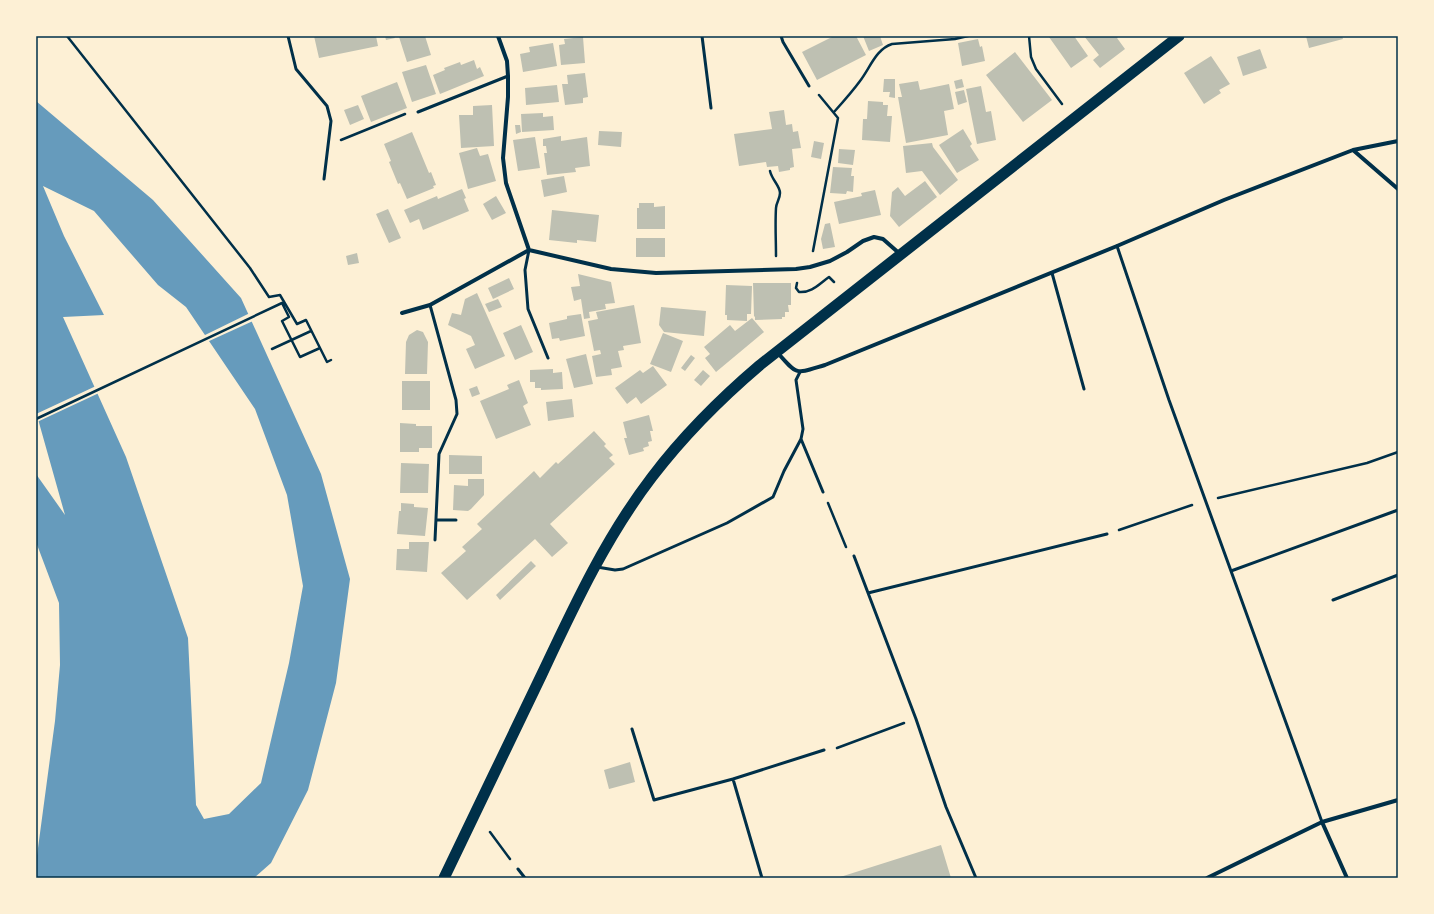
<svg xmlns="http://www.w3.org/2000/svg" width="1434" height="914" font-family="'Space Grotesk',sans-serif">
  <rect width="100%" height="100%" fill="#fdf0d5"/>
  <path fill="#669bbc" fill-rule="evenodd" d="M36,101L153,200L241,298L321,474L350,579L336,683L308,790L271,863L254,878H36V863L55,721L60,665L59,603L36,542V474L65,515L36,412ZM43,186L94,211L158,285L186,307L255,409L287,495L303,586L289,663L261,783L229,814L204,819L196,805L188,638L126,457L63,317L104,315L64,236Z"/>
  <path fill="#fdf0d5" d="M250,313L253,321L207,342L203,336Z
    M96,386L99,393L37,422L36,414Z"/>
  <path fill="#bec0b2" d="M314,36H376L378,46L319,58Z
    M385,36H394L395,38L386,40Z
    M425,36L431,55L407,62L399,37Z
    M834,36H856L866,55L817,80L802,52Z
    M863,36H880L883,45L869,51Z
    M1051,36H1074L1088,56L1071,68L1049,37Z
    M1084,36H1119L1117,38L1125,49L1100,68L1093,60L1099,55Z
    M1306,36H1342L1343,39L1309,48Z
    M583,37L585,63L561,65L559,45L565,44L564,39Z
    M978,39L980,47L982,46L985,61L962,66L958,43Z
    M553,43L557,66L523,72L520,54L530,52L529,47Z
    M1260,49L1267,68L1243,76L1237,57Z
    M1015,52L1052,100L1023,122L986,75Z
    M1211,56L1230,84L1219,90L1221,93L1204,104L1184,73Z
    M474,60L477,69L480,67L484,76L440,94L433,75L445,70L444,68L460,62L461,65Z
    M426,65L436,94L412,102L402,72Z
    M585,73L588,97L583,98V103L565,105L562,84H568L567,75Z
    M884,79H895V98L889,97L890,92H883Z
    M962,79L964,87L956,89L954,81Z
    M918,81L920,90L949,84L954,109L944,111L948,135L906,143L898,97H902L899,84Z
    M397,82L407,108L371,122L361,96Z
    M557,85L559,102L526,105L525,88Z
    M981,86L986,112L991,111L996,140L977,144L966,89Z
    M964,90L967,102L958,105L955,92Z
    M868,101L883,102V105H888L887,116H892L890,142L862,140L863,119H867Z
    M358,105L364,119L350,125L344,110Z
    M492,105L494,146L461,148L459,115H473V106Z
    M784,110L786,125L792,124L793,132L798,131L801,148L792,149L794,167L790,168V170L779,172L778,166L767,167L766,162L739,166L734,134L772,129L769,112Z
    M543,113V117L553,116L554,130L522,132L521,114Z
    M515,125H520L521,132L516,134Z
    M963,129L972,144L970,146L979,160L957,173L939,145Z
    M599,131L622,132L621,147L598,145Z
    M412,132L429,173L431,172L436,185L433,186L434,188L407,199L400,183L398,184L389,162L391,161L384,144Z
    M561,136V141L587,137L590,166L575,168L576,172L547,175L544,153H547L546,146H543V139Z
    M535,137L540,168L518,171L513,140Z
    M814,141L824,143L821,159L811,157Z
    M932,143L933,147L958,180L940,195L922,171L906,173L903,146Z
    M477,148L480,156L488,154L496,181L468,189L459,153Z
    M839,149L855,150L853,165L838,163Z
    M833,167L852,168L851,176H854L853,192L847,191L846,194L830,193Z
    M564,176L567,192L544,197L541,180Z
    M925,181L937,197L899,227L890,216L892,192L898,187L905,196Z
    M462,189L466,198L464,199L469,211L423,230L419,219L410,223L404,210L437,196L438,199Z
    M875,190L881,215L839,224L834,202L862,196L861,193Z
    M496,196L506,213L492,220L483,204Z
    M639,203H654V207L665,206V229H637V208H639Z
    M388,209L401,238L389,243L376,214Z
    M552,210L599,215L596,242L577,240V243L549,240Z
    M830,223L835,247L823,249L821,239L825,224Z
    M636,238H665V257H636Z
    M357,253L359,263L348,265L346,256Z
    M578,274L611,282L615,303L605,304L606,309L589,312L590,318L584,319L581,299L574,301L571,287L580,286Z
    M509,278L514,289L493,299L488,288Z
    M753,283H791V305H788L789,312H785V317H782V319L755,320V316L754,317Z
    M726,285L752,286L751,314H747V321L727,320V315H725Z
    M477,293L505,356L475,369L466,349L475,345L471,336L448,325L452,313L461,315L465,299Z
    M498,299L502,307L489,312L485,304Z
    M634,305L641,343L623,346L624,350L618,351L622,367L611,369L612,375L596,377L592,356L601,354L600,350L594,351L588,321L598,319L596,312Z
    M661,307L706,311L704,336L664,332L659,325Z
    M581,314L585,336L560,341L559,338L552,339L549,323L567,319V316Z
    M752,318L764,332L716,372L705,358L710,354L704,347L730,325L735,331Z
    M521,325L533,352L515,360L503,333Z
    M417,330L423,332L428,342L427,374H405L406,342L409,335Z
    M663,333L683,341L671,372L650,364Z
    M586,354L593,384L574,388L566,359Z
    M691,355L695,358L685,371L681,368Z
    M653,366L667,385L641,404L636,397L627,404L615,388L640,370L643,373Z
    M553,369V373L562,372L563,389L541,390V388H535V382H530V370Z
    M703,370L710,376L701,386L694,380Z
    M519,380L528,403L523,406L531,425L496,439L480,401L509,389L507,385Z
    M402,381H430V410H402Z
    M477,386L480,394L472,397L469,389Z
    M572,399L574,417L548,421L546,402Z
    M649,415L653,431H650L652,441L648,442L649,446L643,448L644,451L629,455L624,438H627L623,422Z
    M400,423L416,424V426H432V448H419V452H400Z
    M594,431L606,444L604,446L613,455L609,458L615,464L550,524L568,543L552,557L535,539L467,600L441,573L466,551L462,547L482,529L477,524L534,471L540,478L556,462L558,464Z
    M449,455L482,456V474H449Z
    M401,463L429,464L428,493H400Z
    M468,479H484V495L471,509L468,511L453,510L454,485L468,486Z
    M401,503L414,504V507L428,508L425,536L397,534L399,511H401Z
    M409,542H429L427,572L396,570L397,549H409Z
    M531,561L536,566L500,600L496,595Z
    M630,762L635,782L609,789L604,770Z
    M941,845L951,878H837Z"/>
  <g fill="none" stroke-linecap="round" stroke-linejoin="round">
    <path stroke="#003049" stroke-width="2.5" d="M67,36L250,268L269,297L280,295L297,324L306,320L327,362L331,360
      M1029,36L1031,57L1036,69L1062,104
      M834,112C843,102 852,92 860,81C870,68 876,49 892,44L955,39L968,36
      M341,140L405,114
      M770,171C772,180 780,186 780,193C780,199 776,203 776,208C775,224 776,240 776,256
      M813,251L838,118L819,95
      M797,283L796,288L799,292C812,293 819,284 829,277L834,282
      M272,349L311,331
      M36,419L282,303L289,317L282,321L300,357L320,348
      M1218,498L1367,463L1398,452
      M828,503L846,547
      M1119,530L1192,505
      M837,748L904,723
      M490,832L510,859"/>
    <path stroke="#003049" stroke-width="3" d="M288,36L296,69L327,106L331,121L324,179
      M702,36L711,108
      M781,36L783,42L809,86
      M418,112L508,76
      M1117,246L1169,400L1322,822
      M529,250L525,270L528,309L548,358
      M1052,273L1084,389
      M430,305L456,400L457,414L439,454L435,540
      M801,439L823,492
      M436,520H456
      M854,556L916,719L946,807L976,878
      M597,567L615,570L623,569L727,523L773,497L784,471L801,439L803,429L796,380L800,372
      M1231,571L1398,510
      M868,593L1107,534
      M1333,600L1398,575
      M632,729L654,800L733,779
      M518,869L525,878
      M762,878L733,779L824,750"/>
    <path stroke="#003049" stroke-width="4" d="M498,36L507,61L508,76V97L503,158L506,183L529,250
      M1353,150L1398,189
      M402,313L430,305L529,250L611,269L656,273L796,269L810,267L830,261L847,252L863,241L874,237L883,239L900,254
      M777,352C798,376 795,374 825,365L1117,246L1224,200L1353,150L1398,141
      M1322,822L1347,878
      M1207,878L1322,822L1398,800"/>
    <path stroke="#003049" stroke-width="11" d="M444,878C477,810 509,742 542,674C574,606 606,537 652,477C684,435 720,399 760,365L1179,36"/>
  </g>
  <rect width="1434" height="914" fill="none" stroke="#fdf0d5" stroke-width="74"/>
  <rect x="37" y="37" width="1360" height="840" fill="none" stroke="#003049" stroke-width="1.5"/>
</svg>
